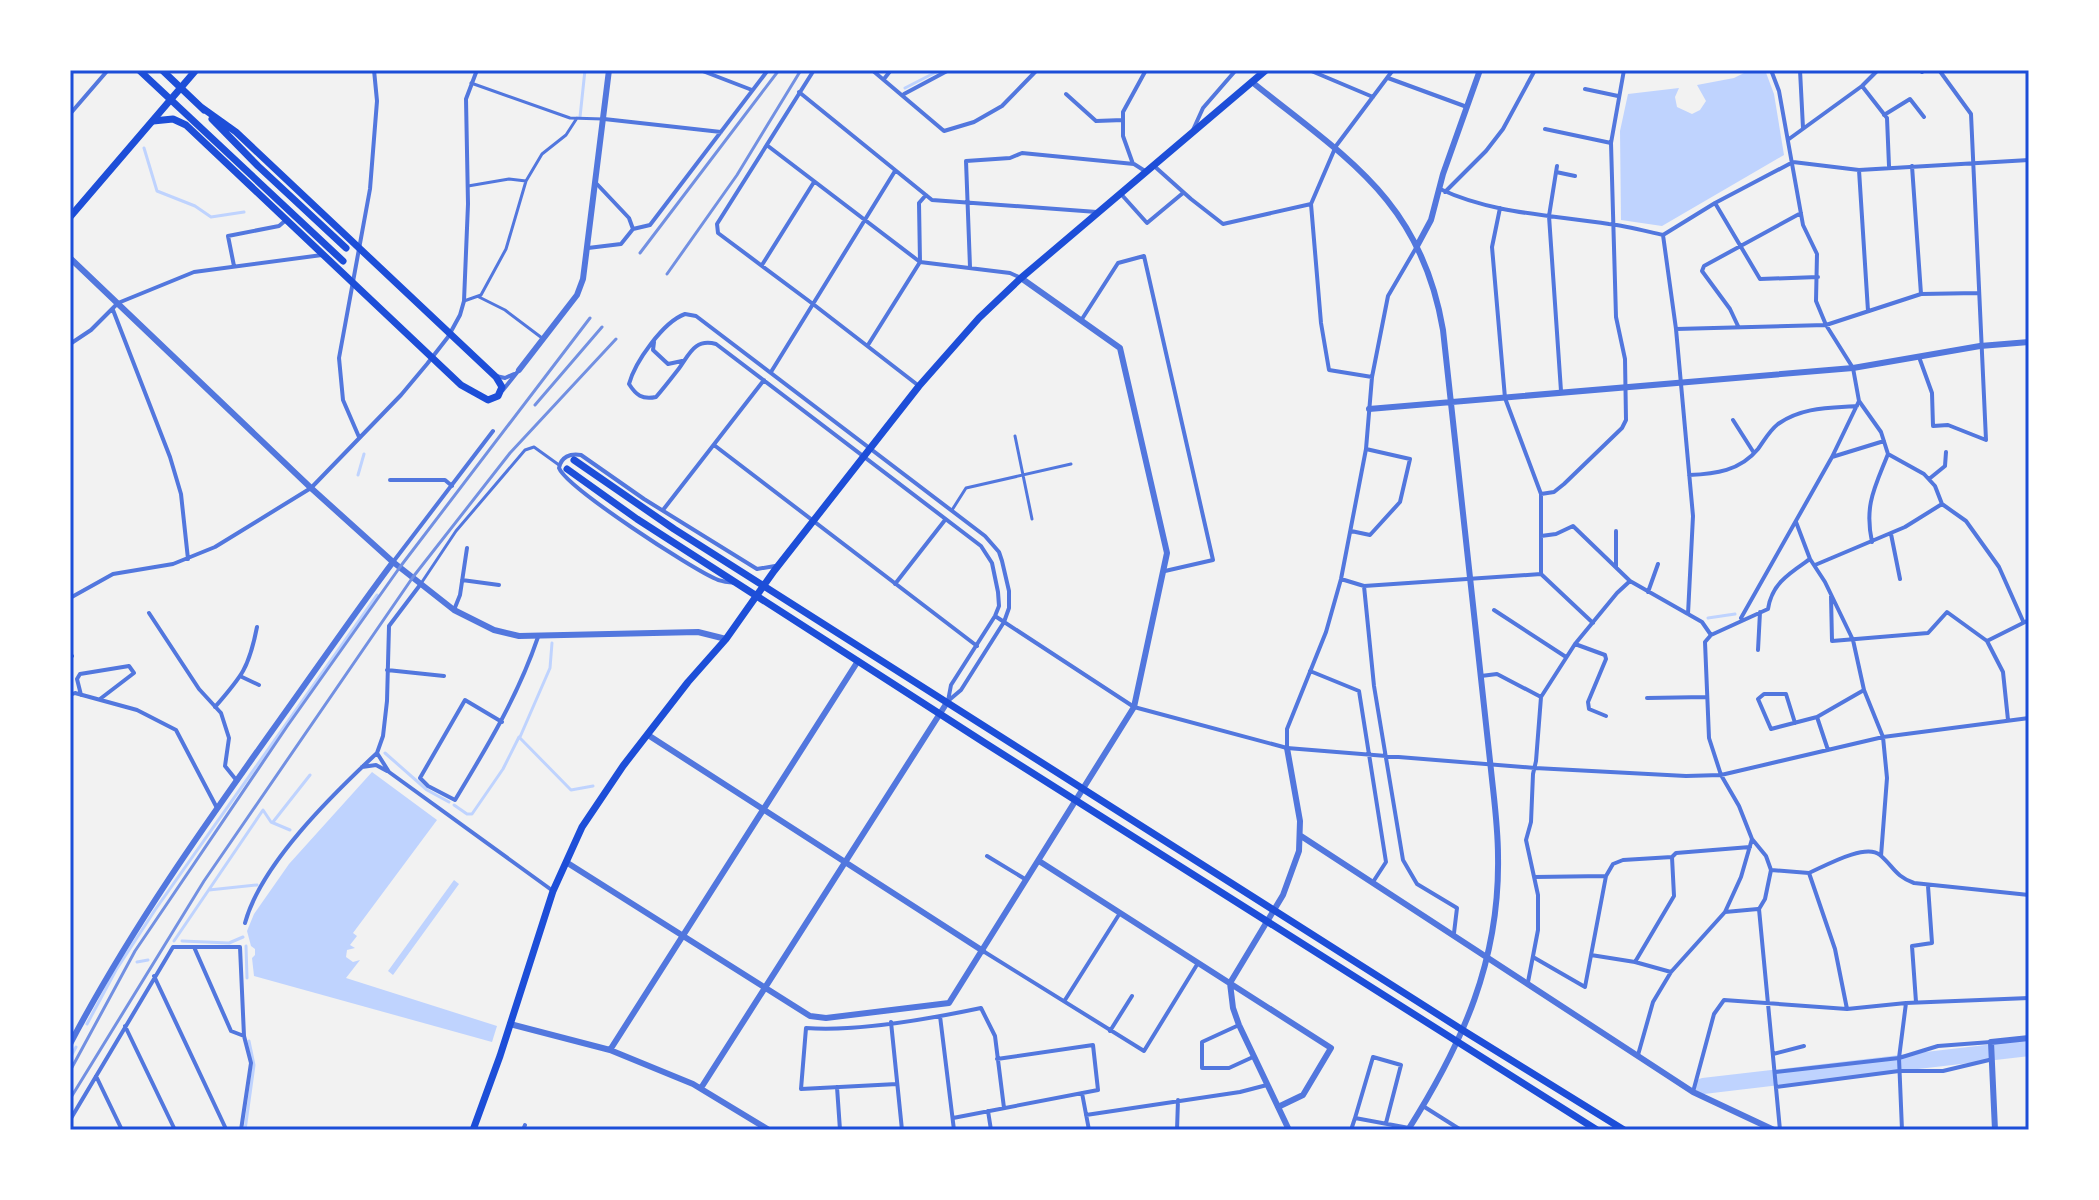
<svg xmlns="http://www.w3.org/2000/svg" width="2099" height="1200" font-family="Rubik,sans-serif">
  <rect width="100%" height="100%" fill="#f2f2f2"/>
  <path fill="#bfd3fe" d="M1750,70H1765L1774,94L1784,155L1662,226L1621,220L1620,131L1628,94L1679,88L1675,97L1677,107L1692,114L1700,110L1706,101L1697,85L1734,78Z
    M372,772L437,820L353,933L357,936L350,945L355,948L347,950L346,957L353,962L360,960L346,978L497,1026L492,1042L254,976L252,958L255,955V949L251,946L247,931L254,914L289,864Z
    M454,880L459,884L393,975L388,971Z"/>
  <g fill="none" stroke-linecap="round" stroke-linejoin="round">
    <path stroke="#bfd3fe" stroke-width="3" d="M905,88L940,70
      M580,117L585,70
      M144,148L157,191L195,206L211,217L244,212
      M358,475L364,454
      M1708,618L1735,614
      M520,737L550,668L552,643
      M385,753L427,790L449,802
      M454,805L467,814H472L503,769L519,737L571,790L593,786
      M273,822L310,775
      M209,890L257,885
      M174,941L263,810L271,822L290,830
      M182,941L229,943L243,937
      M246,946L247,978
      M137,962L148,960
      M87,1024L116,970L155,910L377,595
      M70,1058L76,1047
      M245,1130L254,1065L249,1041"/>
    <path stroke="#bfd3fe" stroke-width="16" d="M1703,1086L2029,1048"/>
    <path stroke="#5277de" stroke-width="3" d="M471,83L570,118L603,119
      M468,186L509,179L526,181
      M479,297L505,310L542,338
      M464,301L481,295L506,249L526,181L542,154L566,135L577,118
      M1015,436L1032,519
      M952,510L966,488L1071,464
      M422,582L456,531L525,450L534,447L559,465"/>
    <path stroke="#5277de" stroke-width="4" d="M700,70L752,90
      M872,70L944,131L974,122L1002,106L1037,70
      M1309,70L1373,97
      M1800,70L1803,128
      M1920,70L1922,72L1924,70
      M1575,71L1576,70
      M1388,78L1467,107
      M884,79L891,70
      M1862,86L1887,118L1889,166
      M1585,89L1618,96
      M799,92L932,200L1097,212
      M904,94L949,70
      M1066,94L1096,121L1123,120
      M70,114L108,70
      M1884,115L1910,99L1924,117
      M604,119L721,132
      M1545,129L1611,143
      M1193,130L1203,108L1236,70
      M1789,139L1862,86L1878,70
      M768,146L920,262L1010,273L1021,278
      M1133,164L1123,136V112L1146,70
      M1153,165L1191,199L1223,224L1311,204
      M1557,166L1549,216L1561,391
      M1912,166L1921,294
      M1859,170L1868,311
      M895,171L813,304L919,386
      M1556,172L1575,176
      M595,182L629,218L633,229
      M1440,189C1493,214 1552,215 1609,224C1627,226 1645,231 1663,235L1715,203L1793,162L1859,170L2029,160
      M1445,192L1486,151L1503,129L1535,70
      M1121,194L1147,223L1183,193
      M1715,203L1760,279L1818,277
      M1500,208L1492,247L1505,398L1541,494V574
      M633,229L650,225L768,70
      M1663,235L1676,329L1693,516L1688,614
      M588,248L621,244L633,229
      M762,265L814,182
      M234,266L228,236L279,226L286,220
      M970,267L966,161L1010,158L1022,153L1134,164L1145,171
      M113,310L170,457L181,494L188,559
      M685,314L696,316L985,536L999,552L1002,561L1009,591V608L1004,622L961,690L948,701L951,685L995,616L999,606L998,592L992,563L981,546L716,344C693,338 689,356 677,371C670,380 663,389 656,397C642,400 636,395 629,384C635,362 663,322 685,314Z
      M1082,319L1118,263L1144,256L1213,560L1165,571
      M1738,326L1730,309L1702,271L1704,266L1801,213
      M1676,329L1826,325L1921,294L1978,293
      M654,342L653,350L668,364L682,361
      M70,344L91,330L118,303L194,272L322,255
      M868,345L920,262L919,203L926,195
      M1919,357L1932,393L1933,426L1948,425L1986,440L1971,114L1939,70
      M771,372L813,304L718,233L717,224L814,70
      M496,376L505,378L514,374
      M1372,377L1329,370L1321,323L1311,204L1336,146L1393,70
      M503,390L519,370
      M1859,401L1881,432L1888,454L1924,474L1935,486L1942,504L1966,521L1999,567L2023,621
      M1733,420L1754,453
      M359,437L343,400L339,358L370,189L377,101L374,70
      M714,445L977,646
      M1832,457L1884,441
      M1689,475C1715,474 1740,471 1758,449C1764,441 1769,431 1778,424C1802,407 1829,408 1857,406
      M1929,479L1945,466L1946,452
      M390,480H445L452,486
      M1541,494L1554,492L1564,484L1622,428L1626,420L1625,359L1616,317L1611,143L1624,70
      M663,510L764,380
      M1351,531L1370,535L1400,502L1410,459L1366,449
      M1616,531V567
      M1891,534L1900,579
      M1541,536L1556,534L1573,526L1630,581L1702,622L1711,635
      M1872,542C1864,505 1875,487 1888,454
      M1810,559L1825,582L1853,640L1864,690L1883,737L1887,778L1881,856
      M393,562L493,431
      M1815,565L1905,527L1942,504
      M1341,579L1364,586L1541,574L1593,623
      M462,580L499,585
      M734,583C728,582 722,582 716,579C692,569 567,488 559,468C561,457 570,453 581,455L644,499L757,569L775,566
      M895,584L945,520
      M1364,586L1374,686L1403,860L1417,884L1457,908L1454,933
      M1648,592L1658,564
      M1831,596L1832,641L1928,633L1947,612L1987,641L2029,620
      M70,598L113,574L173,564L215,547L311,488L401,395L427,364L448,337L460,315L464,301L468,204L466,99L477,70
      M454,610L460,595L467,548
      M1494,610L1566,657
      M149,613L199,689L221,713L229,738L225,766L237,781
      M995,616L1134,707L1287,748L1535,768L1686,776L1721,775L1883,737L2029,718
      M1741,618L1832,457L1859,401L1853,368L1826,325L1816,301L1817,254L1803,225L1779,91L1771,70
      M1987,641L2003,672L2008,720
      M1575,644L1605,655L1606,659L1588,702L1589,709L1606,716
      M1758,650L1760,612
      M70,657L72,656
      M387,670L444,676
      M1310,671L1359,691L1386,862L1373,882
      M1481,676L1497,674L1541,697
      M242,677L259,685
      M70,695L75,693L137,710L176,730L217,808
      M81,695L77,679L80,674L129,666L134,673L100,699
      M1647,698L1706,697
      M215,707C242,676 249,668 257,627
      M1817,717L1828,750
      M502,722L465,700L420,778L428,786L455,800C487,747 518,696 538,637
      M1795,723L1786,694H1764L1758,699L1771,729L1817,717L1864,690
      M1287,748V729L1326,632L1341,579L1366,449L1372,377L1388,296L1416,248
      M377,753L389,772L553,891
      M362,767L376,765L387,771
      M987,856L1025,879
      M1672,857L1676,853L1750,847
      M1771,870L1809,873L1835,949L1847,1009
      M1809,873C1825,866 1865,843 1880,855C1894,867 1895,876 1914,883L2029,895
      M1534,877L1606,876
      M1725,912L1758,909
      M245,923C261,864 332,795 377,753L383,736L387,701L389,626L420,585
      M194,947L231,1031L244,1036
      M983,951L1144,1051L1198,963
      M1591,955L1635,962L1671,972
      M1533,957L1585,987L1606,876L1613,864L1623,860L1672,857L1674,896L1635,962
      M154,976L226,1129
      M1528,982L1538,930V895L1526,840L1531,822L1533,774L1536,761L1541,697L1575,644L1617,593L1630,581
      M1065,1000L1120,913
      M1916,1002L1912,946L1932,943L1928,886
      M940,1016L954,1130
      M891,1022L902,1130
      M1239,1025L1202,1042V1068H1229L1253,1057
      M125,1026L175,1130
      M1110,1031L1132,996
      M1773,1054L1804,1046
      M1638,1055L1653,1002L1671,972L1725,912L1741,877L1752,839
      M1776,1072L1899,1058L1938,1046L1991,1042
      M96,1076L122,1130
      M897,1084L801,1089L806,1028C859,1032 929,1019 981,1008L995,1036L1004,1108
      M837,1087L840,1130
      M1776,1087L1899,1071H1943L1989,1060
      M1693,1092L1714,1014L1724,1000L1847,1009L1906,1003L2029,998
      M1082,1093L1089,1130
      M1423,1106L1461,1130
      M988,1111L991,1130
      M1086,1115L1240,1092L1267,1085
      M953,1118L1098,1090L1093,1045L997,1059
      M1355,1118L1373,1057L1401,1065L1386,1123
      M70,1120L173,947H240L244,1036L251,1063L241,1130
      M523,1130L525,1125
      M1177,1130L1178,1100
      M1351,1130L1355,1118L1409,1128
      M1780,1130L1759,909L1765,899L1771,870L1766,856L1752,839L1739,806L1721,775L1709,738L1705,642L1711,635L1768,609C1772,583 1790,573 1810,559L1796,522
      M1902,1130L1899,1058L1906,1003"/>
    <path stroke="#5277de" stroke-width="6" d="M1252,82C1346,158 1421,200 1443,330L1491,770C1494,799 1498,827 1498,856C1500,960 1463,1043 1408,1130
      M1417,246L1431,220L1443,174L1480,70
      M70,258L311,488L393,562L454,610L494,630L519,636L698,632L726,639
      M519,370L577,295L583,279L609,70
      M1369,409L1853,368L1980,346L2029,342
      M648,735L983,951
      M1287,748L1300,821L1299,851L1283,895L1230,983L1233,1008L1239,1025L1289,1130
      M1301,836L1693,1092L1774,1130
      M1039,861L1331,1048L1303,1095L1278,1107
      M566,862L810,1016L826,1018L949,1003L1134,707L1167,553L1120,348L1021,278
      M510,1024L610,1050L693,1084L769,1130
      M70,1044C130,930 204,826 279,721C317,668 354,614 393,562
      M610,1050L858,661
      M701,1088L948,701
      M1995,1130L1991,1042L2029,1038"/>
    <path stroke="#1d4ed8" stroke-width="7" d="M139,70L343,261
      M162,70L204,110
      M212,119L258,166L346,248
      M153,121L173,119L186,125L461,385L488,400L498,396L502,387L496,377L236,132L201,107
      M574,460L674,529L1464,1031L1624,1130
      M567,469L637,519L985,743L1597,1130
      M473,1130L500,1056L553,891L582,827L623,766L688,682L726,639L774,571L919,386L979,318L1021,278L1266,70"/>
    <path stroke="#1d4ed8" stroke-width="7" d="M70,217L196,70"/>
    <path stroke="#7290e2" stroke-width="3" d="M640,253L779,70
      M667,274L737,175L801,70
      M535,405L602,327
      M70,1071L135,951L288,725L400,567L590,318
      M70,1099L204,881L413,577L510,453L616,339"/>
  </g>
  <rect width="2099" height="1200" fill="none" stroke="#ffffff" stroke-width="144"/>
  <rect x="72" y="72" width="1955" height="1056" fill="none" stroke="#1d4ed8" stroke-width="3"/>
</svg>
